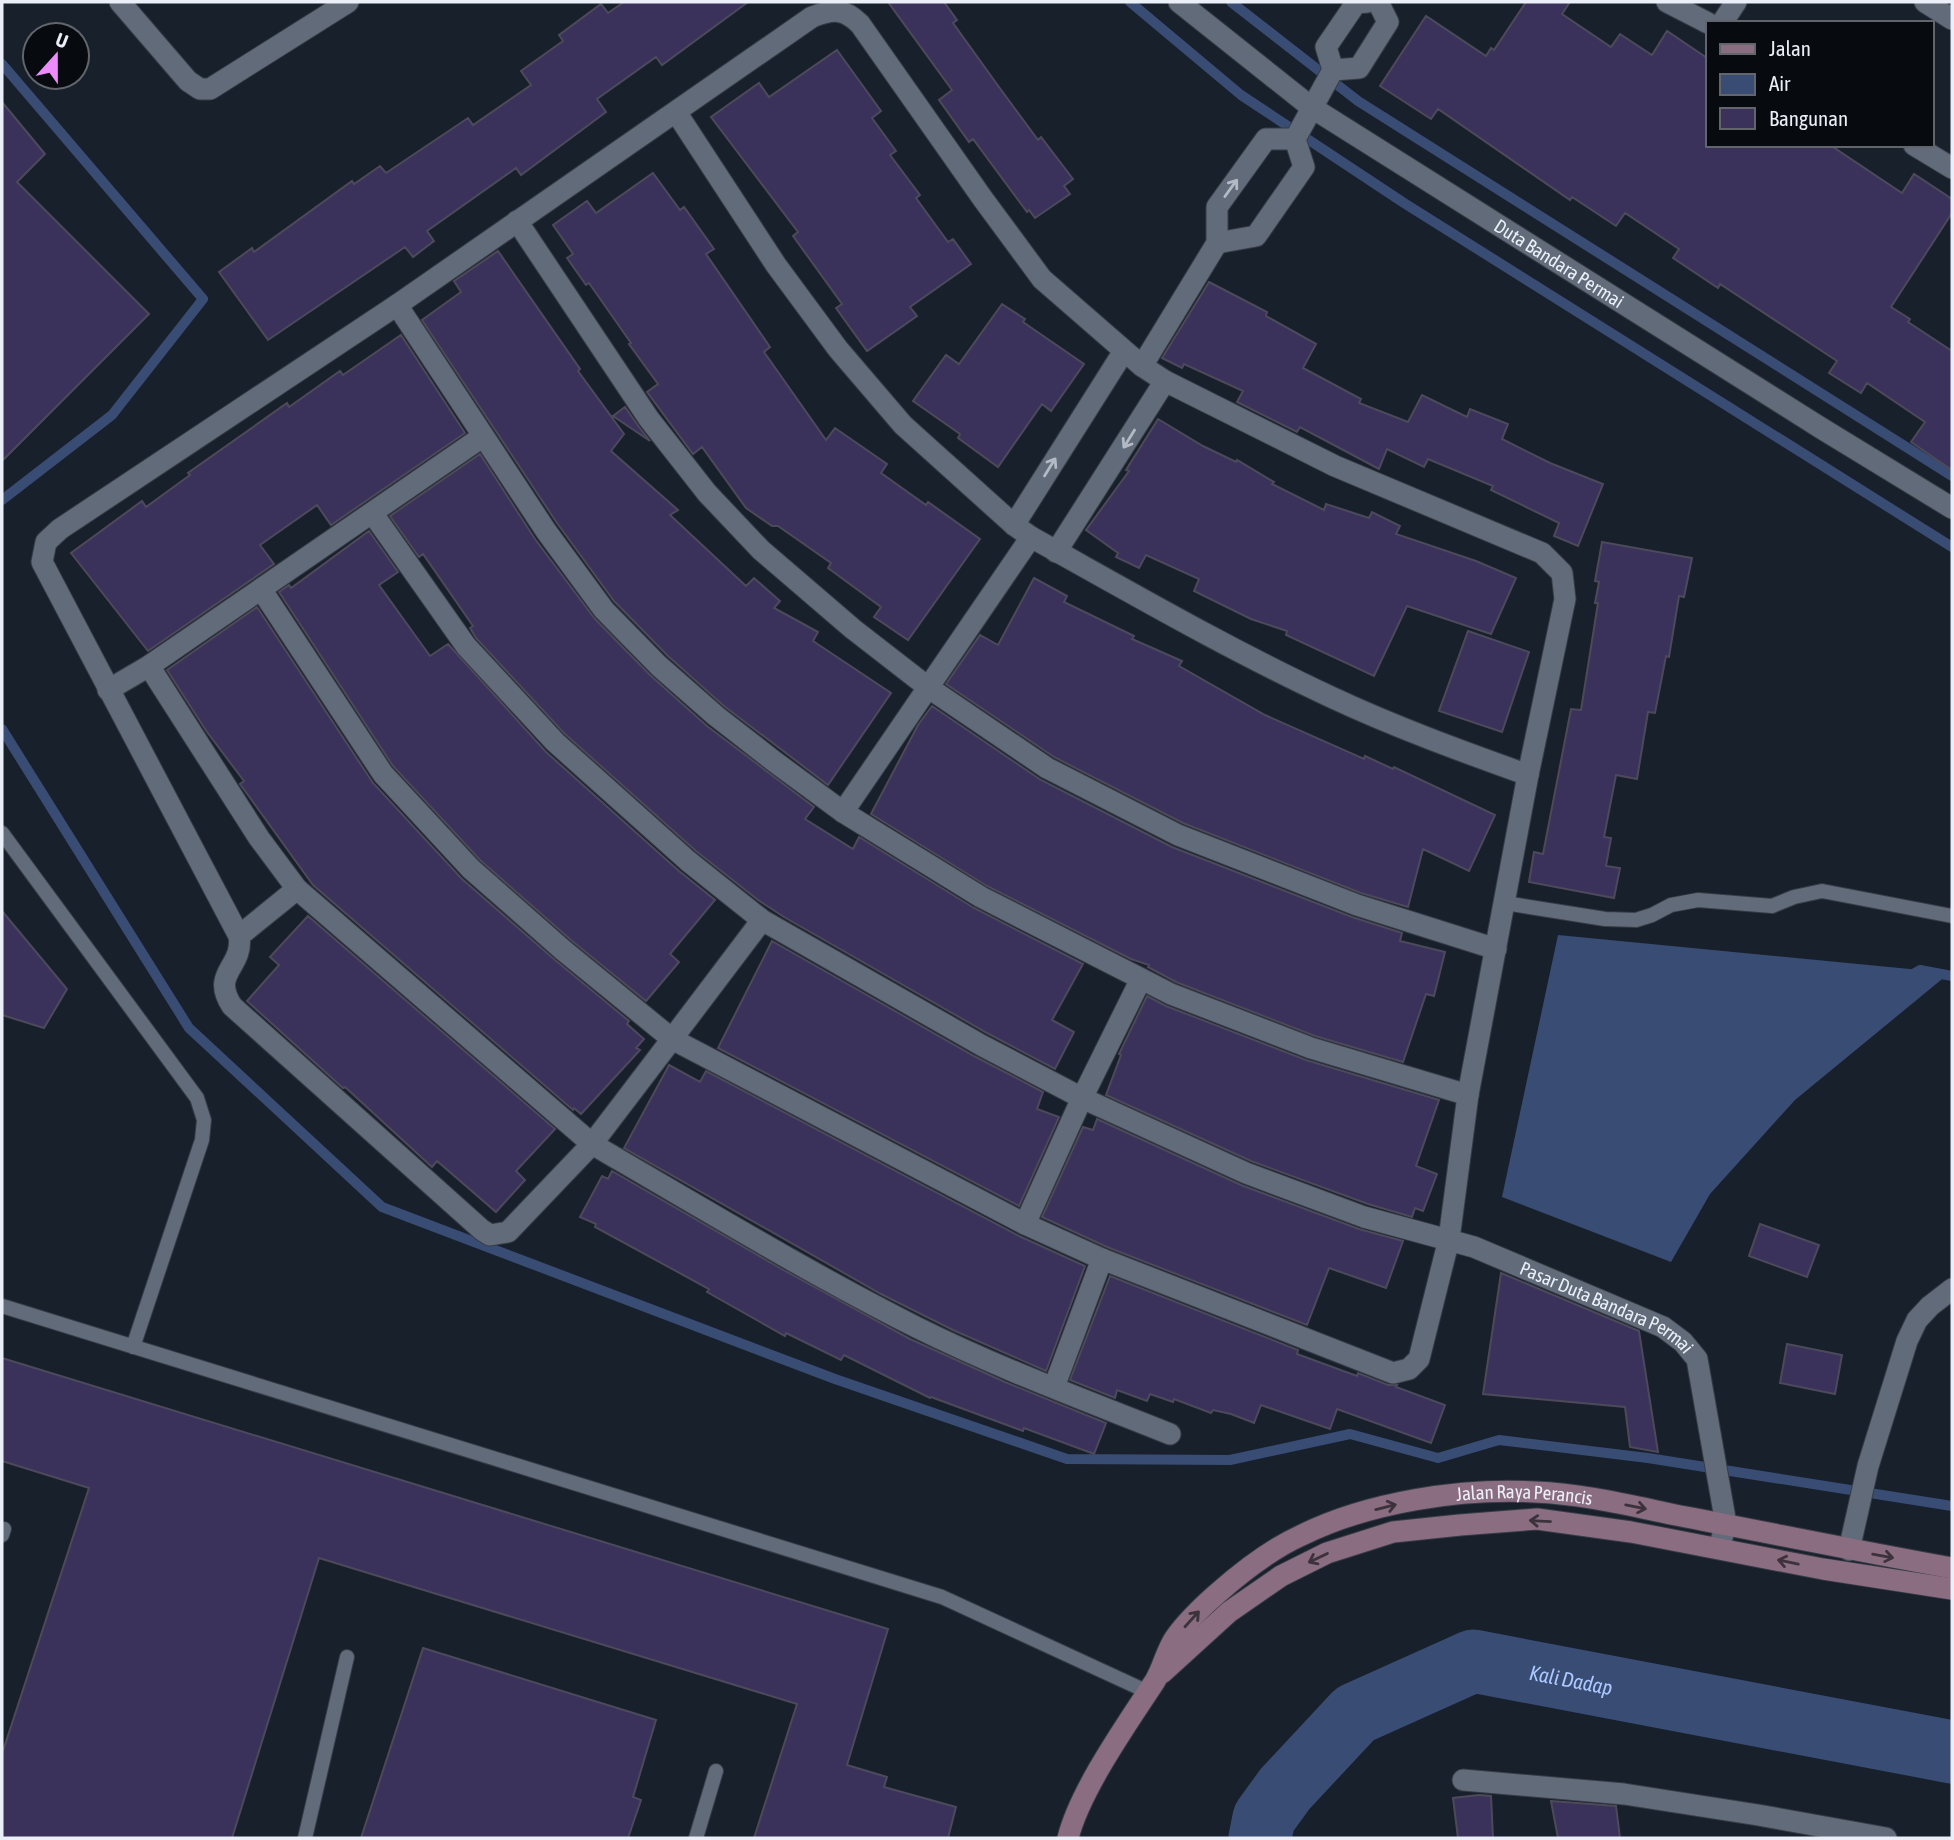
<svg xmlns="http://www.w3.org/2000/svg" width="1954" height="1840" font-family="'Asap Condensed',sans-serif">
  <rect width="100%" height="100%" fill="#18202c"/>
  <path fill="#384c74" d="M1558,935L1920,970L1947,975L1795,1100L1710,1194L1671,1262L1502,1197Z"/>
  <g fill="none" stroke-linecap="round" stroke-linejoin="round">
    <path stroke="#384c74" stroke-width="10" d="M1130,2L1241,95L1404,203L1952,547
      M1231,2L1358,101L1952,476
      M2,64L203,299L112,415L2,500
      M2,729L189,1028L382,1207L835,1379L1067,1459L1230,1460L1350,1434L1438,1458L1499,1440L1648,1458L1952,1506
      M1908,977L1920,970L1952,976"/>
    <path stroke="#384c74" stroke-width="63" id="s1" d="M1260,1838L1264,1818L1285,1789L1355,1714L1473,1661L1952,1752"/>
  </g>
  <path fill="#3a325b" stroke="#4c4a5a" stroke-width="2" d="M624,2H748L662,65L656,57L597,99L606,112L521,175L516,168L427,231L434,241L413,257L405,247L268,340L219,272L252,248L254,252L352,181L354,184L380,166L386,173L468,118L473,125L531,85L521,71L563,41L559,35L601,4L608,13Z
    M888,2H944L957,20L953,23L999,87L1038,140L1041,137L1073,179L1064,186L1070,194L1035,218L1029,210L1027,212L973,139L969,142L939,100L952,90Z
    M1526,2H1570L1562,14L1611,47L1620,34L1652,55L1667,31L1707,58V145H1830L1902,193L1914,174L1952,199V213L1891,307L1910,319L1908,322L1952,351V470L1911,442L1925,422L1867,383L1861,393L1829,373L1837,361L1720,284L1718,288L1673,258L1679,249L1625,213L1616,226L1572,197L1570,200L1438,109L1431,119L1380,86L1426,16L1486,56L1491,48L1494,50Z
    M837,50L881,111L872,118L896,151L890,155L920,195L916,198L948,242L953,239L971,264L910,307L917,316L867,351L836,308L842,304L793,236L798,232L711,117L759,83L769,97Z
    M2,102L45,154L17,182L149,314L2,461Z
    M653,173L680,210L684,207L714,249L706,254L770,347L764,352L826,440L835,428L887,464L881,473L926,505L928,502L980,539L908,640L874,617L881,607L828,568L831,563L778,526H772L746,508L702,447L693,454L647,392L658,384L629,344L631,343L589,283L586,285L567,258L573,254L553,225L587,201L596,213Z
    M498,251L580,369L578,371L624,434L611,451L678,510L670,515L746,586L754,578L780,601L774,608L818,632L813,641L891,693L828,785L724,706L668,656L614,601L557,523L422,320L461,292L454,281Z
    M1209,282L1267,312L1266,316L1316,344L1303,368L1361,399L1359,403L1408,422L1422,395L1467,417L1470,409L1508,424L1502,439L1550,463L1603,484L1578,546L1554,536L1559,523L1491,490L1493,486L1428,459L1424,467L1387,449L1379,469L1300,427L1297,432L1237,402L1243,391L1184,364L1182,368L1162,358Z
    M1002,304L1025,319L1023,322L1084,364L1051,411L1042,404L998,467L958,438L960,434L913,401L946,355L959,364Z
    M401,335L465,433L331,525L317,505L260,545L274,564L148,651L71,553L142,501L146,507L190,475L188,473L287,403L289,407L340,371L343,375Z
    M625,407L639,427L650,441L613,416Z
    M1158,419L1203,446L1236,462L1237,460L1274,482L1272,484L1324,510L1326,504L1369,518L1372,512L1400,526L1396,534L1476,561L1516,578L1491,634L1407,606L1374,676L1286,635L1287,631L1251,619L1194,591L1199,579L1146,555L1139,568L1116,557L1118,553L1086,530L1129,471L1126,470Z
    M480,454L535,539L595,619L650,675L707,726L814,807L805,819L853,849L859,837L974,908L1083,964L1052,1020L1074,1032L1055,1069L987,1033L784,917L758,900L696,851L564,733L476,638L470,628L473,626L423,554L419,557L390,516Z
    M369,531L398,572L379,585L430,656L448,644L546,752L679,871L715,900L670,954L679,962L646,1001L571,940L480,860L393,766L279,592L289,585L291,588Z
    M1602,542L1692,558L1684,597L1679,596L1669,657L1666,656L1655,713L1648,712L1637,779L1616,775L1604,837L1611,838L1606,866L1620,868L1614,898L1529,882L1534,852L1543,854L1571,709L1581,710L1598,603H1595L1599,582L1595,581Z
    M1034,578L1067,596L1064,602L1134,636L1132,639L1182,661L1179,666L1265,715L1364,759L1365,756L1393,769L1394,767L1495,815L1469,871L1423,849L1408,907L1361,893L1183,823L1054,757L946,684L980,635L998,645Z
    M257,607L373,783L462,879L555,960L629,1021L627,1024L644,1039L636,1048L640,1050L581,1114L574,1108L573,1110L313,885L240,784L244,781L207,732L167,670Z
    M1468,631L1529,652L1502,732L1439,711Z
    M932,706L1041,780L1172,847L1352,917L1402,933L1400,941L1445,952L1434,996L1426,994L1403,1062L1315,1036L1176,982L1148,967L1149,965L1131,959L987,886L871,814L918,725Z
    M2,911L67,989L44,1028L2,1015Z
    M308,916L555,1129L516,1171L525,1180L496,1212L437,1161L432,1167L345,1087L343,1088L247,1001L279,965L270,957Z
    M772,941L974,1056L1043,1092L1037,1109L1059,1117L1019,1206L718,1048Z
    M1147,996L1166,1006L1306,1060L1439,1100L1416,1166L1437,1174L1423,1211L1415,1208L1412,1217L1368,1204L1251,1161L1106,1095L1121,1055L1119,1054Z
    M669,1065L700,1082L706,1071L1019,1236L1085,1266L1046,1371L953,1330L881,1294L624,1148Z
    M1097,1119L1241,1185L1359,1229L1403,1241L1386,1288L1329,1268L1307,1325L1107,1247L1042,1217L1083,1127L1093,1130Z
    M612,1171L787,1272L910,1339L1005,1382L1106,1423L1094,1454L1024,1428L1023,1431L931,1397L930,1398L844,1355L841,1360L786,1333L785,1336L707,1292L709,1289L595,1227L596,1224L580,1217L602,1176L608,1179Z
    M1760,1224L1819,1245L1807,1277L1749,1256Z
    M1501,1273L1639,1331L1658,1452L1630,1447L1625,1407L1483,1394Z
    M1110,1276L1298,1350L1297,1354L1357,1376L1358,1373L1388,1385H1397L1396,1387L1445,1405L1431,1443L1337,1409L1330,1429L1261,1405L1254,1423L1231,1414L1213,1410L1211,1413L1174,1399L1173,1402L1150,1394L1147,1401L1117,1390L1115,1398L1070,1380Z
    M1787,1344L1842,1355L1835,1394L1780,1383Z
    M2,1358L888,1629L847,1765L887,1777L884,1787L956,1807L948,1838H754L797,1704L319,1558L232,1838H2V1754L89,1488L2,1461Z
    M423,1648L656,1720L633,1797L641,1800L628,1838H361Z
    M1479,1795L1491,1796L1493,1838H1458L1453,1798Z
    M1551,1801L1616,1806L1620,1838H1558Z"/>
  <g fill="none" stroke-linecap="round" stroke-linejoin="round">
    <defs>
      <path id="lane" d="M2,833L197,1098L204,1120L202,1140L133,1347
        M1505,903L1605,919L1636,920L1652,915L1671,905L1698,900L1772,906L1794,897L1822,891L1952,916
        M2,1306L942,1597L1148,1692
        M2,1535L4,1529
        M305,1838L347,1657
        M696,1838L716,1771"/>
      <g id="street">
        <path d="M120,2L188,81L200,89H210L348,2"/>
        <path id="s2" d="M1179,2L1311,107L1821,428L1952,508"/>
        <path d="M1667,2L1708,23"/>
        <path d="M1925,2L1952,19"/>
        <path d="M1722,23L1736,2"/>
        <path d="M1333,70L1326,47L1356,3L1368,2"/>
        <path d="M676,112L776,265L838,349L903,425L1014,525L1031,537C1130,592 1228,649 1331,697C1395,727 1461,751 1528,775L1468,1095L1449,1239L1419,1359L1409,1369L1393,1373L1102,1259L1025,1224L672,1039L592,1144C699,1206 805,1271 916,1327C998,1368 1085,1400 1170,1434"/>
        <path d="M1914,145L1952,168"/>
        <path d="M517,221L649,419L707,493L761,550L853,629L929,688L1047,768L1178,835L1357,905L1496,949"/>
        <path d="M1217,243L1256,236L1304,167L1295,139L1333,70L1359,68L1388,22L1378,2"/>
        <path d="M397,305L546,531L604,610L659,666L716,716L775,762L843,812L981,897L1171,994L1311,1048L1468,1095"/>
        <path d="M1142,366L1165,381L1335,466L1542,553L1562,573L1565,599L1528,775"/>
        <path id="s3" d="M373,514L466,646L555,742L688,861L762,920L981,1045L1082,1098L1246,1173L1364,1217L1474,1247L1663,1327L1683,1342L1697,1359L1726,1524L1719,1548"/>
        <path d="M1014,525L1124,351"/>
        <path d="M1056,552L1165,381"/>
        <path d="M261,589L383,774L471,869L563,950L672,1039L762,920"/>
        <path d="M149,666L259,838L297,889L592,1144L508,1232L490,1235L482,1230L232,1006C210,972 244,968 239,936L42,562L46,542L60,529L397,305L812,17C833,9 844,8 860,24L983,199L1042,279L1142,366L1217,243V207L1266,139H1295"/>
        <path d="M108,690L149,666L482,437"/>
        <path d="M843,812L1031,537"/>
        <path d="M239,936L297,889"/>
        <path d="M1025,1224L1082,1098L1141,979"/>
        <path d="M1054,1387L1102,1259"/>
        <path d="M1849,1550L1868,1466L1907,1341L1917,1320L1930,1306L1952,1289"/>
        <path d="M1463,1780L1624,1794L1758,1815L1886,1838"/>
      </g>
      <g id="secondary">
        <path d="M1162,1673L1229,1612L1281,1576L1327,1553L1393,1532L1460,1525L1537,1519L1631,1532L1823,1569L1952,1589"/>
        <path id="s4" d="M1068,1838C1080,1790 1127,1724 1155,1681C1163,1668 1166,1651 1175,1638C1187,1621 1204,1605 1219,1592C1244,1570 1271,1549 1302,1535C1369,1502 1461,1488 1535,1492C1586,1494 1636,1507 1686,1517C1775,1534 1863,1552 1952,1568"/>
      </g>
    </defs>
    <use href="#lane" stroke="#373c46" stroke-width="16"/>
    <use href="#street" stroke="#373c46" stroke-width="23"/>
    <use href="#secondary" stroke="#373c46" stroke-width="23"/>
    <use href="#lane" stroke="#616b79" stroke-width="14"/>
    <use href="#street" stroke="#616b79" stroke-width="21"/>
    <use href="#secondary" stroke="#8a6d80" stroke-width="21"/>
  </g>
  <defs><path id="oneway-shaft" d="M-6 0H5M1.5-3L5.5 0L1.5 3" fill="none" stroke-width="1.6" stroke-linecap="round" stroke-linejoin="round" transform="scale(1.75)"/></defs>
  <g stroke="#b3bac5">
    <use href="#oneway-shaft" transform="translate(1231 188) rotate(-54)"/>
    <use href="#oneway-shaft" transform="translate(1129 439) rotate(122)"/>
    <use href="#oneway-shaft" transform="translate(1050 467) rotate(-58)"/>
  </g>
  <g stroke="#3b323c">
    <use href="#oneway-shaft" transform="translate(1386 1507) rotate(-14)"/>
    <use href="#oneway-shaft" transform="translate(1636 1507) rotate(11)"/>
    <use href="#oneway-shaft" transform="translate(1540 1521) rotate(-177)"/>
    <use href="#oneway-shaft" transform="translate(1883 1556) rotate(10)"/>
    <use href="#oneway-shaft" transform="translate(1318 1558) rotate(154)"/>
    <use href="#oneway-shaft" transform="translate(1788 1562) rotate(-168)"/>
    <use href="#oneway-shaft" transform="translate(1192 1619) rotate(-48)"/>
  </g>
  <g text-anchor="middle" dominant-baseline="central" stroke-width="6" stroke-linejoin="round" paint-order="stroke">
    <g font-size="19" fill="#eaeff8" stroke="#070a0f">
      <text stroke="none"><textPath href="#s2" startOffset="462">Duta Bandara Permai</textPath></text>
      <text stroke="none"><textPath href="#s3" startOffset="1498">Pasar Duta Bandara Permai</textPath></text>
      <text stroke="none"><textPath href="#s4" startOffset="621">Jalan Raya Perancis</textPath></text>
    </g>
    <g font-size="21" font-style="italic" fill="#acc8fe" stroke="#070a0f">
      <text stroke="none"><textPath href="#s1" startOffset="388">Kali Dadap</textPath></text>
    </g>
  </g>
  <rect width="1954" height="1840" fill="none" stroke="#eaeff8" stroke-width="7"/>
  <rect x="1706" y="21" width="228" height="126" fill="#070a0f" stroke="#62666c" stroke-width="2"/>
  <rect x="1720" y="44" width="35" height="10" fill="#8a6d80" stroke="#62666c" stroke-width="2"/>
  <text x="1769" y="56" font-size="21" fill="#eaeff8">Jalan</text>
  <rect x="1720" y="74" width="35" height="21" fill="#384c74" stroke="#62666c" stroke-width="2"/>
  <text x="1769" y="91" font-size="21" fill="#eaeff8">Air</text>
  <rect x="1720" y="108" width="35" height="21" fill="#3a325b" stroke="#62666c" stroke-width="2"/>
  <text x="1769" y="126" font-size="21" fill="#eaeff8">Bangunan</text>
  <g transform="translate(56 56) rotate(21)"><circle r="33" fill="#070a0f" stroke="#62666c" stroke-width="2"/>
  <path d="M0-5L12 26L0 18L-12 26Z" fill="#ec8cfb"/>
  <text y="-10" font-size="19" font-weight="bold" text-anchor="middle" fill="#eaeff8">U</text>
  </g>
</svg>
